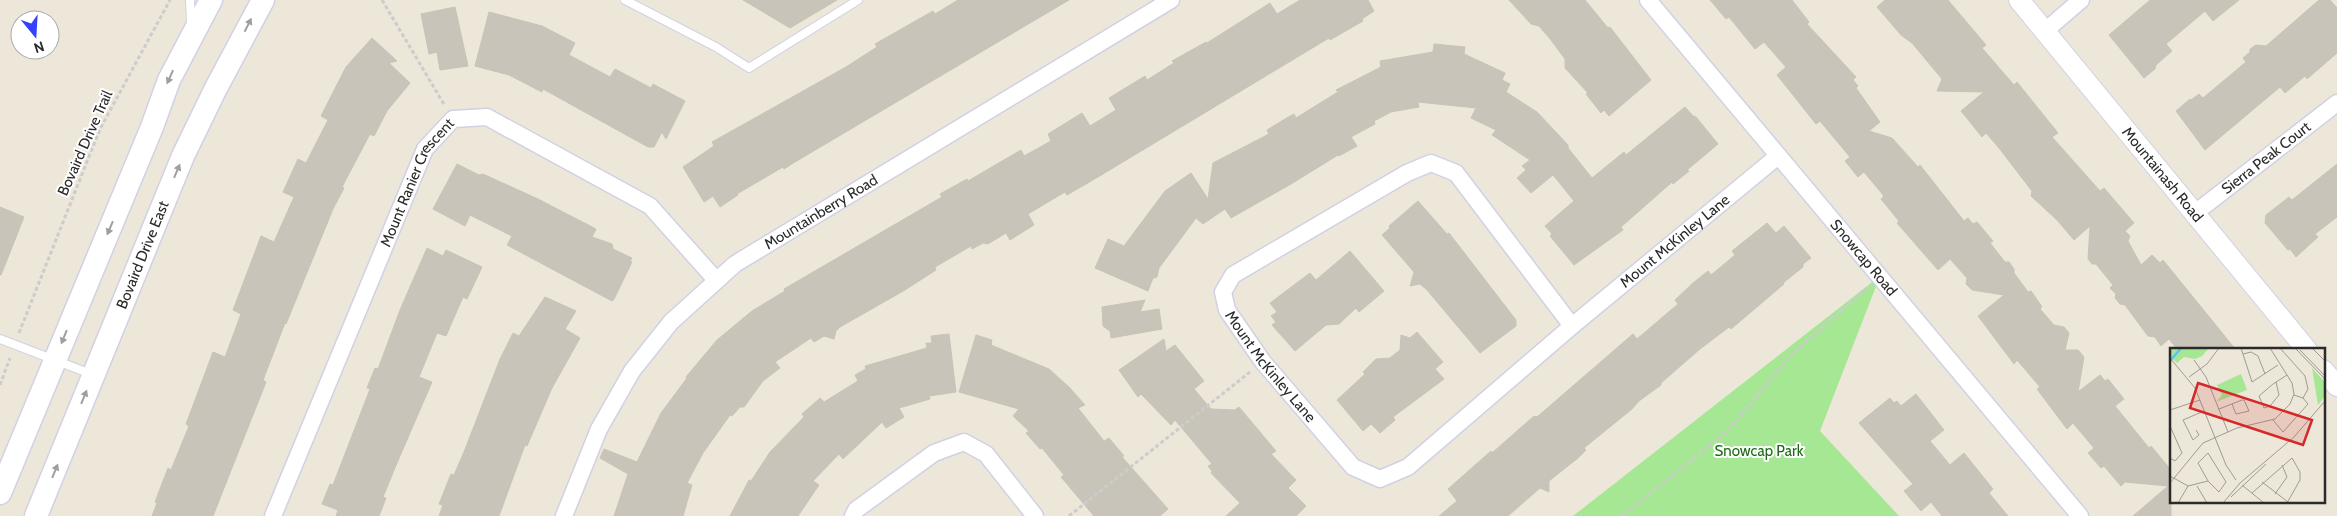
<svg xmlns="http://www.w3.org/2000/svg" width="2337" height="516" font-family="Cabin,sans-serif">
  <rect width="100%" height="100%" fill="#ede7da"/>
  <path fill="#a5e793" d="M1880,276L1820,431L1899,516H1573Z"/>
  <path fill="#c8c4ba" stroke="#c8c4b4" d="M743,0H837L790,28Z
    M958,0H1069L795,162L784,169L783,167L737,194L738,195L720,207L713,196L704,202L683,167L714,146L712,142L846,67L877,47L875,44L933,11L935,14Z
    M1300,0H1368L1374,11L1362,19L1363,21L1330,40L1329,38L1098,177L1067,195L1065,192L1028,214L1034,225L1010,240L1006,233L988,244L983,243L972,249L971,246L935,267L936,270L905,290L840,327L836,331L834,339L824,336L814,342L811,338L775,362L780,368L763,381L744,407H740L732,416L730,415L703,453L687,483L692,485L683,516H614L628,474L600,458L604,449L637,462L661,413L687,378L686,377L717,340L752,311L785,291L784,289L942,197L940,194L967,179L968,181L1021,150L1024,156L1051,141L1048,134L1082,113L1090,126L1116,110L1109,98L1145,76L1147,80L1174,63L1172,61L1206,42L1207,43L1270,3L1277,14Z
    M1509,0H1585L1608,28L1610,27L1651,80L1609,116L1604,110L1601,113L1586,94L1588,93L1565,68V59L1551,40L1539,26L1531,24Z
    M1710,0H1792L1809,22L1807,24L1856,77L1853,80L1858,86L1856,88L1880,122L1869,131L1892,138L1918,167L1920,165L1964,221L1968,218L1973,224L1977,222L1993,241L1990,243L2005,262H2009L2014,269V273L2028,292L2031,291L2036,298L2042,307L2040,309L2054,325L2064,327L2069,333L2065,350H2078L2084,357L2078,392L2100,375L2105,381L2108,379L2124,399L2115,406L2149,448L2151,446L2171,470V516H2133L2168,486L2125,482L2121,486L2104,466L2101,468L2088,453L2094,448L2073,423L2067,429L2037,389L2040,387L2017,360L2014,364L1978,316L2004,295L1972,290L1966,284L1967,278L1950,259L1938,270L1897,223L1899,221L1881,199L1884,196L1864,172L1858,177L1845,161L1850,157L1820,121L1816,124L1777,75L1786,67L1764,42L1755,49L1729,17L1726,19Z
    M1885,0H1948L1986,45L1982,48L2014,85L2017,82L2058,133L2052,137L2100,191L2104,188L2134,223L2125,231L2130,236L2128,241L2141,265L2152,255L2160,263L2163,260L2236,350H2178L2169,339L2161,346L2155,337L2148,336L2125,305L2120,304L2115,298L2116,294L2110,288L2113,285L2096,264H2092L2088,259L2090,226L2074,240L2057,220L2031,196L2032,191L1999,148L1986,133L1982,137L1961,111L1984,92L1937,91L1942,79L1912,43L1901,35L1877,7Z
    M2150,0H2239L2213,21L2205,11L2166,44L2172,51L2156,65L2155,69L2144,78L2109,35Z
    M2319,0H2330L2337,8V53L2307,79L2305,76L2285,93L2280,87L2205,150L2176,111L2190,99L2191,100L2199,94L2203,98L2246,62L2243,58L2250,52V49L2256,45L2266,46Z
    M455,7L468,66L440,70L437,52L429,54L421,14Z
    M489,12L542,26L575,43L569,55L610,77L615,69L651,88L653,84L685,101L666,139L662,132L654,147H648L543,89L542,92L509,75L475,66Z
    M372,38L397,61L389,63L410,83L387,111L374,136L370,134L342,187L344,188L333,209L286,324L285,323L263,380L266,382L213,516H152L157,503L155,502L168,468L171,470L189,426L186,424L213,352L225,357L241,314L233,310L261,236L274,242L294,197L283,192L298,159L306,163L328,120L321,116L346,67Z
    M1434,44L1465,47L1464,54L1505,73L1502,80L1510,84L1506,92L1537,112L1568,145V148L1592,178L1624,152L1626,155L1685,107L1693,116L1696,117L1718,144L1687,170L1689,171L1673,184L1672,182L1621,227L1623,230L1574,265L1550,236L1552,234L1545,226L1574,201L1553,175L1531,193L1517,178L1526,170L1522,166L1530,160L1492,135L1496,130L1471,118L1476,108L1418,102L1419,107L1391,112L1374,121L1375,124L1351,137L1357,146L1339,156L1338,155L1291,184L1231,218L1225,209L1203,224L1196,218L1159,268L1157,277L1153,278L1148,291L1095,268L1108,239L1124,246L1165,191L1191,173L1208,199L1213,163L1269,134L1267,130L1285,119L1294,114L1296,118L1338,92L1336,90L1381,67L1380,61L1433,52Z
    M457,164L479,175L483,174L538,199L596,229L592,237L612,244L613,249L632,258L630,261L632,262L614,299L612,301L507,245L512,236L470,215L465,226L433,209Z
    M2337,164V217L2315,234L2318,237L2296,257L2290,249L2288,250L2265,223L2266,215L2289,197L2292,200Z
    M1418,201L1447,234L1449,233L1516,320V326L1480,353L1427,290L1420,284L1410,286L1414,272L1382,235L1390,228L1389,226Z
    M0,207L24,217L1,275H0Z
    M1767,223L1776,233L1784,226L1811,258L1803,264V267L1783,283L1784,284L1731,329L1729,327L1700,349L1661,383V385L1639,401L1632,409L1584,448L1586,450L1578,458L1549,481V492L1540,488L1508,516H1439L1457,501L1448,489L1491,451L1492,453L1534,416L1537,417L1633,334L1637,339L1678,304L1675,300L1693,283L1708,271L1711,275L1735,255L1732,251Z
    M427,248L443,256L446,250L482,267L467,299L463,297L446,336L437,333L419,377L432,382L397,463L383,497L386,498L379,516H336L338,510L322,504L330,484L333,485L370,389L367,388L375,368L378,369L400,310Z
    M1350,251L1384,291L1359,312L1356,308L1339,324L1326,325L1295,351L1272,325L1276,322L1271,316L1277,312L1270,303L1310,273L1316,280Z
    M545,297L576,311L565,329L580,338L552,388L527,446L525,445L499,516H439L443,505L439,504L451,474L454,475L464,452L500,359L513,333L519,336Z
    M1145,300L1140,312L1159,309L1162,329L1111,338L1110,331L1103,326L1102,307Z
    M1417,332L1443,362L1435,369L1444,379L1393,417L1395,420L1380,433L1371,424L1363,431L1337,400L1365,374L1363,372L1376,359L1390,358L1400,350L1401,335L1410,338Z
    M949,334L956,392L929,396L930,399L899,408L904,417L886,428L882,422L843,459L839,454L813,481L819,485L798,516H730L749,480L751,481L770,452L804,417L802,414L820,398L824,402L858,381L855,375L866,369L865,366L927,348L926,343H932L931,336Z
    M976,335L992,340L991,345L1049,369L1070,388L1085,405L1078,408L1104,441L1109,438L1124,456L1122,457L1168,509L1160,516H1094L1061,477L1064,475L1042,448L1040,449L1026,433L1029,431L1013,416L1019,409L959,392Z
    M1164,339L1166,351L1175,345L1204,381L1194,389L1211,409L1235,410L1239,407L1276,451L1271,454L1296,480L1288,488L1306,506L1296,516H1226L1240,503L1211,473L1212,471L1208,466L1212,464L1175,420L1171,425L1141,394L1138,397L1119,370Z
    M1916,394L1944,430L1930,441L1950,465L1964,453L1993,489L1989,493L2008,516H1942L1931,502L1921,511L1904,491L1913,484L1859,423L1890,398L1894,403L1897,401L1901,406Z"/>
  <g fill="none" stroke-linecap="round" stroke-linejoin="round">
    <defs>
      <path id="service" d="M190,0L191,23
        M625,0L716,47L749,68L858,0
        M0,339L91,374"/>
      <g id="minor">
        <path id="s1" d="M1648,0L2080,516"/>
        <path d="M2045,31L2081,0"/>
        <path id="s2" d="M2195,213L2337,103"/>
        <path id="s3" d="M1572,326L1456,173L1431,163L1407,173L1233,275L1223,292L1227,310L1263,362L1353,467L1380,479L1408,467L1572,326L1778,156"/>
        <path id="s4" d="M273,516L425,149L453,119L487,117L650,206L716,280"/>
        <path id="s5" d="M564,516L599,429L632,371L671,322L735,264L1171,0"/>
        <path d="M853,516L856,510L934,453L964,442L986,454L1035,516"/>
      </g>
      <g id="tertiary">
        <path id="s6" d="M2019,0L2307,350"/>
        <path d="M2323,370L2337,386"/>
      </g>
      <g id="secondary">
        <path d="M0,493L152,127L169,80L211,0"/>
        <path id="s7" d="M36,516L183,156L215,90L263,0"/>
      </g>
    </defs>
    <use href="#service" stroke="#d0d1e4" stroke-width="10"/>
    <use href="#minor" stroke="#d0d1e4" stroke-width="19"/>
    <use href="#tertiary" stroke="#d0d1e4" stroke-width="22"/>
    <use href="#secondary" stroke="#d0d1e4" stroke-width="25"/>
    <path stroke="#ccc" stroke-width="3" stroke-dasharray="4 2.5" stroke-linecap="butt" d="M382,0L445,106
      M19,333L100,129L170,0
      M0,385L10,358
      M1069,516L1250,372
      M1622,516L1716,441L1739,418L1789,357L1867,288"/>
    <use href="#service" stroke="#fff" stroke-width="8"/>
    <use href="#minor" stroke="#fff" stroke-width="16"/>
    <use href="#tertiary" stroke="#fff" stroke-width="20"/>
    <use href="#secondary" stroke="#fff" stroke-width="22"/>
  </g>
  <defs><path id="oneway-solid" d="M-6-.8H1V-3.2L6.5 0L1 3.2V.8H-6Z" transform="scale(1.25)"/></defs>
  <g fill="#9f9f9f">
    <use href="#oneway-solid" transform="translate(248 25) rotate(-63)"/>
    <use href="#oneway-solid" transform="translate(170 77) rotate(114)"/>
    <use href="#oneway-solid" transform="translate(177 171) rotate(-67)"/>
    <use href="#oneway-solid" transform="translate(110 228) rotate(113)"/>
    <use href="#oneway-solid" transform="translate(64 337) rotate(112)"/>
    <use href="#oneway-solid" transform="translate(84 397) rotate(-68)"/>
    <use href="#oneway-solid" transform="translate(55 471) rotate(-68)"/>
  </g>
  <g text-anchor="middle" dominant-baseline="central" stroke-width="4" stroke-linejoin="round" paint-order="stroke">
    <g font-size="15" fill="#2a2a2a" stroke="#fff">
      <text transform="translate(85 143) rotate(-66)">Bovaird Drive Trail</text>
      <text stroke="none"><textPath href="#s2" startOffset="90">Sierra Peak Court</textPath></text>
      <text stroke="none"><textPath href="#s6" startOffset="226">Mountainash Road</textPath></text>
      <text stroke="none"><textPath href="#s4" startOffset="364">Mount Ranier Crescent</textPath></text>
      <text stroke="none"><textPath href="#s5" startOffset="410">Mountainberry Road</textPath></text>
      <text stroke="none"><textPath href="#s3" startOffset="1096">Mount McKinley Lane</textPath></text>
      <text stroke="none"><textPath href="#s7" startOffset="282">Bovaird Drive East</textPath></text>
      <text stroke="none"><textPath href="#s1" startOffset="336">Snowcap Road</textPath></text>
      <text stroke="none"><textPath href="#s3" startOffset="556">Mount McKinley Lane</textPath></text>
    </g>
    <g font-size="15" fill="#1c6b15" stroke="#fff">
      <text x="1759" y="451">Snowcap Park</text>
    </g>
  </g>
  <g transform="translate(2170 348)">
    <rect width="155" height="155" fill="#ede7da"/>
    <path d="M0,0H39L32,8L25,11L14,9L7,15L0,8ZM142,20L155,34V48L148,57ZM71,26L77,42L46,54L52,47L47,37Z" fill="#a5e793"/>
    <path fill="none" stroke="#66bdf6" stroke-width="2.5" d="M0,13L11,0"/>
    <path fill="none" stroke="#9f9b94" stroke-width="1" d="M71,0L82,34L108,17M110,0L135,28L138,41L133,50M125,0L155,31M142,0L155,13M130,2L155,28M73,6L81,4L88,8L95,26M0,10L25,40L56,117L66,132M24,12L36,29L58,84M19,29L37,16L49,0M106,34L109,47L100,58L94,60L89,48L103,36L117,27M49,61L72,52H74L79,63L66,66L62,56M0,62L30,52M103,72L113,84L138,56L133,50L124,47M0,78L12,105L5,113L0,110M26,82L29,87L23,92L13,72L34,63M38,105L56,134L49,144L38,133L28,115ZM0,128L18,138L38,133M92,134L118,154M0,135L33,95L67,80L105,71L120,56L124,46L122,35L100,0M72,137L94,155M27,138L37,155M82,145L122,110L130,124V132L117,155M105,146L117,129L112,117M61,149L96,116M8,155L18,138M53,155L70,135L124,89L155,53"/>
    <path fill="#d62828" fill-opacity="0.15" stroke="#d62828" stroke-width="2.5" d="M28,35L142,72L133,97L20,60Z"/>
    <rect width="155" height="155" fill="none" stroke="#2a2a2a" stroke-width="2.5"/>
  </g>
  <g transform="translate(35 35) rotate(162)"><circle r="24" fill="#ffffff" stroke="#aaaaaa"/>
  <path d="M0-4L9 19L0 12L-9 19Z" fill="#3541ff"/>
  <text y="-8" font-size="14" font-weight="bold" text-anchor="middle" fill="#2a2a2a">N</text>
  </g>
</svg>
